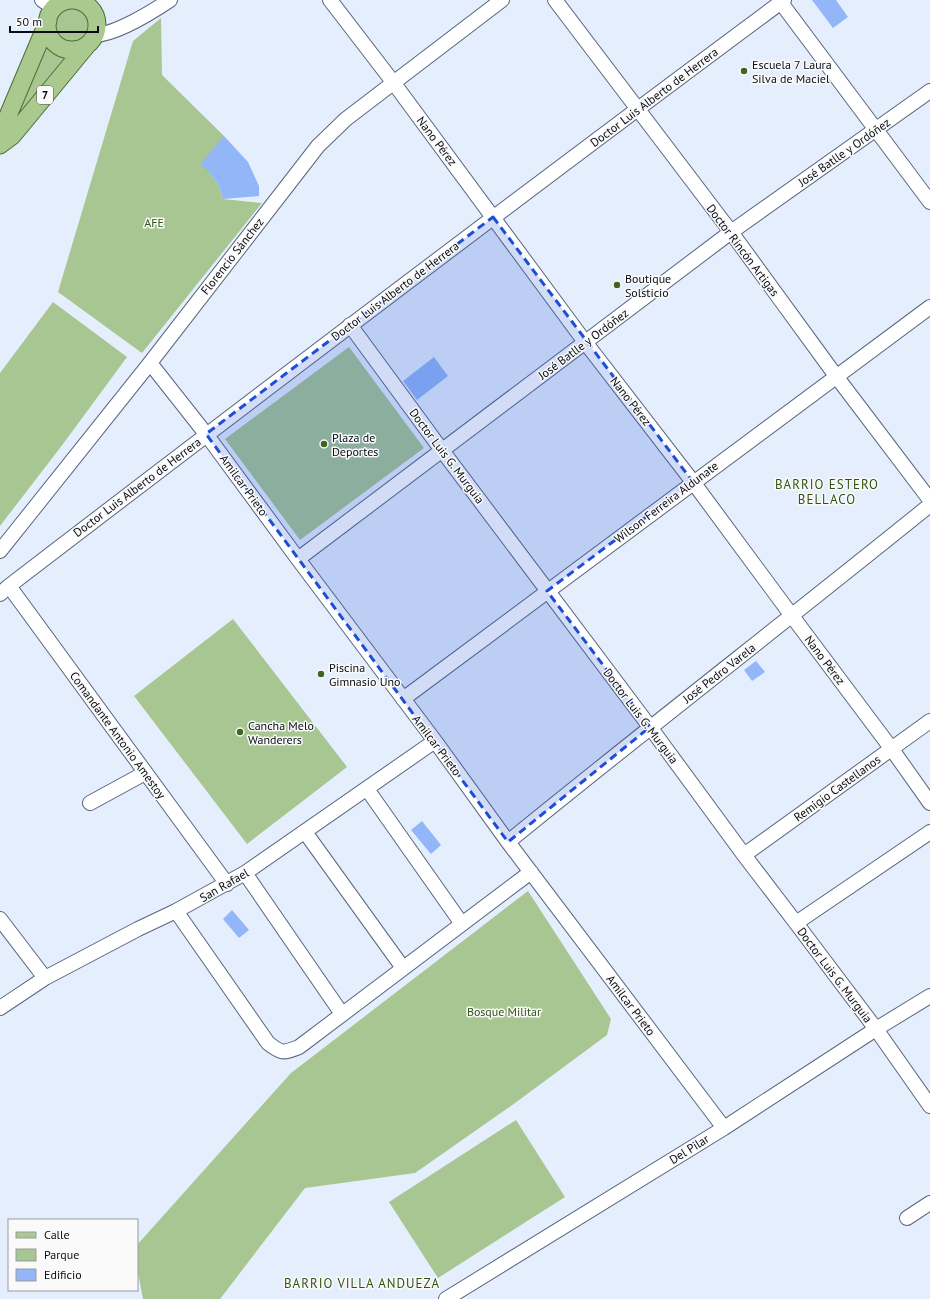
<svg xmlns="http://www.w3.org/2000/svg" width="930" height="1299" font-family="'PT Sans',sans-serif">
  <rect width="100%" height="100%" fill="#e5eefd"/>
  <path fill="#a7c692" d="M54 25a19 19 0 1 1 38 0a19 19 0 1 1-38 0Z
    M161,18L162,75L224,136L210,173L219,186L223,199L262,203L142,353L58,292L133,41Z
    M49,42L60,53H72L7,131Z
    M53,302L127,357L63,444L0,526V373Z
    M349,347L424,448L300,540L225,439Z
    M233,619L347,767L247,844L134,696Z
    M528,891L611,1019L607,1035L515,1103L415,1173L305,1188L220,1299H143L137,1267V1245L291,1073Z
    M516,1120L565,1197L438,1278L389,1202Z"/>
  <path fill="#92b6f7" d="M812,0H836L848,17L833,28Z
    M224,136L248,162L259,186V196L223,199L219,186L210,173L200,164Z
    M434,357L448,376L417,400L403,381Z
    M756,661L765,672L752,681L744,670Z
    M422,821L441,845L431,854L411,830Z
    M232,910L249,930L239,938L223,919Z"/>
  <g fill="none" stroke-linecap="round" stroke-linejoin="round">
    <defs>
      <path id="minor" d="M42,0L54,8
        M330,0L393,82L585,342L693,482L792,616L891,748L930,803
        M555,0L731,232L836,376L930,500
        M779,0L930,202
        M95,35C116,34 152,12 170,0
        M350,325L441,449L650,727L744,855L796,923L876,1029L930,1106
        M150,363L206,434L298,559L435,741L508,842L724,1128
        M0,551L150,363L318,146L346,119L502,0
        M298,559L731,232L930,91
        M9,586L227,884
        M0,594L9,586C266,389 524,193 784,0
        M403,699L930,307
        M367,789L462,924
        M90,803L145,773
        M305,832L403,968
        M508,842C648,728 790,618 930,505
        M744,855L930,721
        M245,873L342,1014
        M176,911L268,1043C282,1054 283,1053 299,1047L531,872
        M0,919L45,978
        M796,923L930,832
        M0,1008L45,978L138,929L176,911L245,873L435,741
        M907,1218L930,1203
        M446,1299L724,1128L876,1029L930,996"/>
      <path id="major" d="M47 25a25 25 0 1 1 50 0a25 25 0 1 1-50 0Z
        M0,139L2,130L48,21
        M0,145L12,136L88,44"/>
    </defs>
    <use href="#minor" stroke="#5a667c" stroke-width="16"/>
    <use href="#major" stroke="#4b6f34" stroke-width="19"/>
    <use href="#minor" stroke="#fff" stroke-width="14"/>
    <use href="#major" stroke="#a9c98f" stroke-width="17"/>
  </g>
  <path fill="#1d4ed8" fill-opacity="0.2" stroke="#1d4ed8" stroke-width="3" stroke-dasharray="8 5" stroke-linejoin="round" d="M493,217L693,482L547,591L650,727L508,842L206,434Z"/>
  <g fill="#3f651f" stroke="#fafafa" stroke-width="1.5">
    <circle cx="744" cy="71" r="4"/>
    <circle cx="617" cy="285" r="4"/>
    <circle cx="324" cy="444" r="4"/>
    <circle cx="321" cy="674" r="4"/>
    <circle cx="240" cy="732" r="4"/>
  </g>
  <g text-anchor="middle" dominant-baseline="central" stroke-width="3" stroke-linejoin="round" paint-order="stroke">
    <rect fill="#fafafa" stroke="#515359" stroke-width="1" x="37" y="86" width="16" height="18" rx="3"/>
    <g font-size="11" font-weight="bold" fill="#080c14">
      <text x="45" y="95">7</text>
    </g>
    <g font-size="12" fill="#080c14" stroke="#fafafa" text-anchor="start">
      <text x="752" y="64">Escuela 7 Laura<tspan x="752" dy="14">Silva de Maciel</tspan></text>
      <text x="625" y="278">Boutique<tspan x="625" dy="14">Solsticio</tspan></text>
      <text x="332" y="437">Plaza de<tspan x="332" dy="14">Deportes</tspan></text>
      <text x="329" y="667">Piscina<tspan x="329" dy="14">Gimnasio Uno</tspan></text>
      <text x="248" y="725">Cancha Melo<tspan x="248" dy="14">Wanderers</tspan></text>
    </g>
    <g font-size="12" fill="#080c14" stroke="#fafafa">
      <text transform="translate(654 97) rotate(-37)">Doctor Luis Alberto de Herrera</text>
      <text transform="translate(437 141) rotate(53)">Nano Pérez</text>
      <text transform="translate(844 152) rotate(-35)">José Batlle y Ordóñez</text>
      <text transform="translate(743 250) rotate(53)">Doctor Rincón Artigas</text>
      <text transform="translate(232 256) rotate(-52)">Florencio Sánchez</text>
      <text transform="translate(395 291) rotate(-37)">Doctor Luis Alberto de Herrera</text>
      <text transform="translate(583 344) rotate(-37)">José Batlle y Ordóñez</text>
      <text transform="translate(631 401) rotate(52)">Nano Pérez</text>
      <text transform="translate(447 456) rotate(53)">Doctor Luis G. Murguia</text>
      <text transform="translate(244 485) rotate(54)">Amilcar Prieto</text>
      <text transform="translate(137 487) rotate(-37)">Doctor Luis Alberto de Herrera</text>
      <text transform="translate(666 502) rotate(-37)">Wilson Ferreira Aldunate</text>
      <text transform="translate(825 660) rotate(53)">Nano Pérez</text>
      <text transform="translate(719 673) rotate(-38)">José Pedro Varela</text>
      <text transform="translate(641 716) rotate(53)">Doctor Luis G. Murguia</text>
      <text transform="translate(118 735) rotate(54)">Comandante Antonio Amestoy</text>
      <text transform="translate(437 745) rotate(53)">Amilcar Prieto</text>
      <text transform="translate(837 788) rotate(-36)">Remigio Castellanos</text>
      <text transform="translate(224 885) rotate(-30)">San Rafael</text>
      <text transform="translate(835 975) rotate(53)">Doctor Luis G. Murguia</text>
      <text transform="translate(631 1005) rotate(53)">Amilcar Prieto</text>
      <text transform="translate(689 1149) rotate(-32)">Del Pilar</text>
    </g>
    <g font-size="12" fill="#325217" stroke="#fafafa">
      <text x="154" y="222">AFE</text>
      <text x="504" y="1011">Bosque Militar</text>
    </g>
    <g font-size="13" letter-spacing="1" fill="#305211" stroke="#fafafa">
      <text x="827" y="484">BARRIO ESTERO<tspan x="827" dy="15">BELLACO</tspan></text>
      <text x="362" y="1283">BARRIO VILLA ANDUEZA</text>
    </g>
  </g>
  <rect x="8" y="1219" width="130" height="72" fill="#fafafa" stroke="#999b9e"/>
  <rect x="16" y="1232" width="20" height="6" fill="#a9c98f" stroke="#999b9e"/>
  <text x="44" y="1239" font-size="12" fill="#080c14">Calle</text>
  <rect x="16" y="1249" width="20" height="12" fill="#a7c692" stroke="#999b9e"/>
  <text x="44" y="1259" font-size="12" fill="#080c14">Parque</text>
  <rect x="16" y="1269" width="20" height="12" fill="#92b6f7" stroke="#999b9e"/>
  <text x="44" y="1279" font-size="12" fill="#080c14">Edificio</text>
  <path d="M10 26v6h88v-6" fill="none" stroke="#080c14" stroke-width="2"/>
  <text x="16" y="26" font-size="12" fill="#080c14" stroke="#fafafa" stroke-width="3" paint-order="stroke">50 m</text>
</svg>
